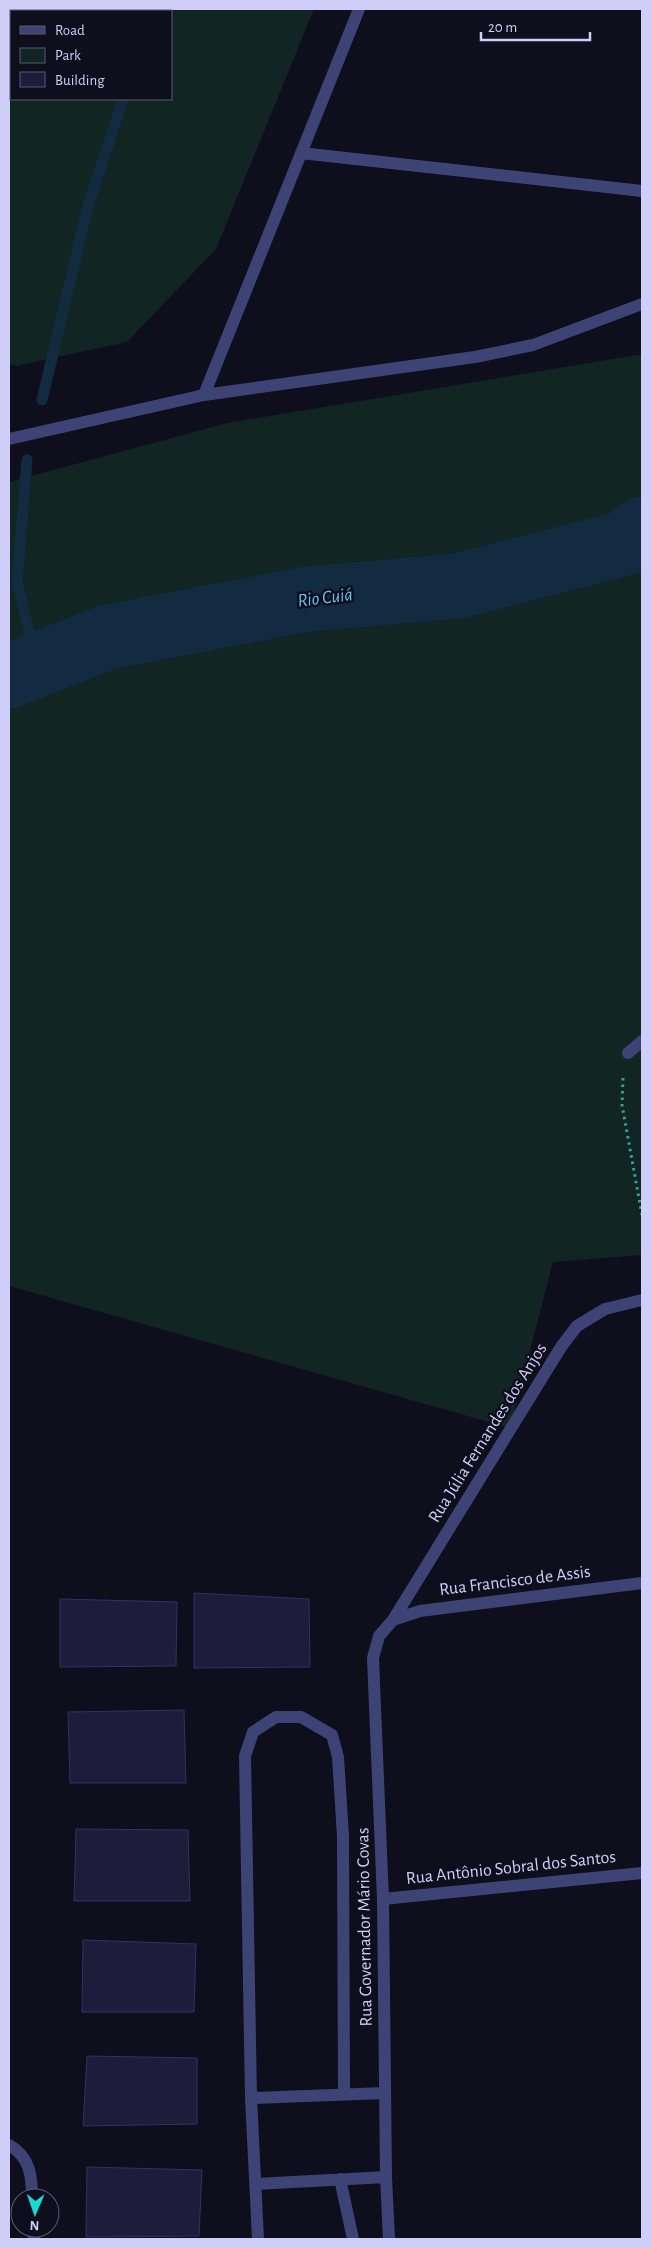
<svg xmlns="http://www.w3.org/2000/svg" width="651" height="2248" font-family="'Alegreya Sans',sans-serif">
  <rect width="100%" height="100%" fill="#0e0e1c"/>
  <path fill="#112522" fill-rule="evenodd" d="M9,9H314L216,249L127,342L16,366L9,364ZM11,11H171V99H11Z
    M642,354V1255L553,1262L510,1428L9,1286V482L227,423Z"/>
  <g fill="none" stroke-linecap="round" stroke-linejoin="round">
    <path stroke="#132b40" stroke-width="11" d="M150,11V9
      M42,400L88,206L123,99
      M27,460L17,582L37,663"/>
    <path stroke="#132b40" stroke-width="65" d="M9,676L108,637L307,599L458,586L625,543L642,529"/>
  </g>
  <path fill="#1e1c3b" stroke="#343064" d="M194,1593L309,1599L310,1667L194,1668Z
    M60,1599L177,1602L176,1666L60,1667Z
    M184,1710L186,1783H70L68,1712Z
    M76,1829L188,1830L190,1901H74Z
    M83,1940L196,1944L194,2012H82Z
    M87,2056L197,2058V2124L83,2126Z
    M87,2167L202,2170L199,2236L86,2237Z"/>
  <g fill="none" stroke-linecap="round" stroke-linejoin="round">
    <path stroke="#3aa18e" stroke-width="3" stroke-dasharray="2.5 4" stroke-linecap="butt" d="M623,1078L622,1105L642,1215"/>
    <path stroke="#3e4376" stroke-width="12" d="M301,153L642,191
      M204,395L359,9
      M9,439L204,395L475,357L533,345L642,304
      M628,1053L642,1041
      M393,1620L420,1611L642,1583
      M383,1899L642,1873
      M251,2098L385,2093
      M9,2145C30,2157 32,2176 32,2198
      M340,2179L353,2239
      M256,2184L386,2177
      M33,2228L34,2239
      M258,2239L251,2098L245,1756L253,1732L276,1717H301L332,1735L338,1757L343,1836L344,2094
      M389,2239L386,2177L383,1899L373,1658L379,1636L393,1620L561,1347L577,1326L605,1309L642,1300"/>
  </g>
  <g text-anchor="middle" dominant-baseline="central" stroke-width="5" stroke-linejoin="round" paint-order="stroke">
    <g font-size="18" fill="#cecef9" stroke="#0e0e1c">
      <text transform="translate(488 1433) rotate(-58)">Rua Júlia Fernandes dos Anjos</text>
      <text transform="translate(515 1581) rotate(-7)">Rua Francisco de Assis</text>
      <text transform="translate(511 1868) rotate(-6)">Rua Antônio Sobral dos Santos</text>
      <text transform="translate(365 1927) rotate(-91)">Rua Governador Mário Covas</text>
    </g>
    <g font-size="19" font-style="italic" fill="#68c0ee" stroke="#0e0e1c">
      <text transform="translate(325 598) rotate(-7)">Rio Cuiá</text>
    </g>
  </g>
  <rect width="651" height="2248" fill="none" stroke="#cecef9" stroke-width="20"/>
  <rect x="10" y="10" width="162" height="90" fill="#0e0e1c" stroke="#5b5b74"/>
  <rect x="20" y="26" width="25" height="8" fill="#3e4376" stroke="#5b5b74"/>
  <text x="55" y="35" font-size="15" fill="#cecef9">Road</text>
  <rect x="20" y="48" width="25" height="15" fill="#112522" stroke="#5b5b74"/>
  <text x="55" y="60" font-size="15" fill="#cecef9">Park</text>
  <rect x="20" y="72" width="25" height="15" fill="#1e1c3b" stroke="#5b5b74"/>
  <text x="55" y="85" font-size="15" fill="#cecef9">Building</text>
  <g transform="translate(35 2213) rotate(182)"><circle r="24" fill="#0e0e1c" stroke="#5b5b74"/>
  <path d="M0-4L9 19L0 12L-9 19Z" fill="#19dbd6"/>
  <text y="-8" font-size="14" font-weight="bold" text-anchor="middle" fill="#cecef9">N</text>
  </g>
  <path d="M481 32v8h109v-8" fill="none" stroke="#cecef9" stroke-width="2.5"/>
  <text x="488" y="32" font-size="15" fill="#cecef9" stroke="#0e0e1c" stroke-width="4" paint-order="stroke">20 m</text>
</svg>
